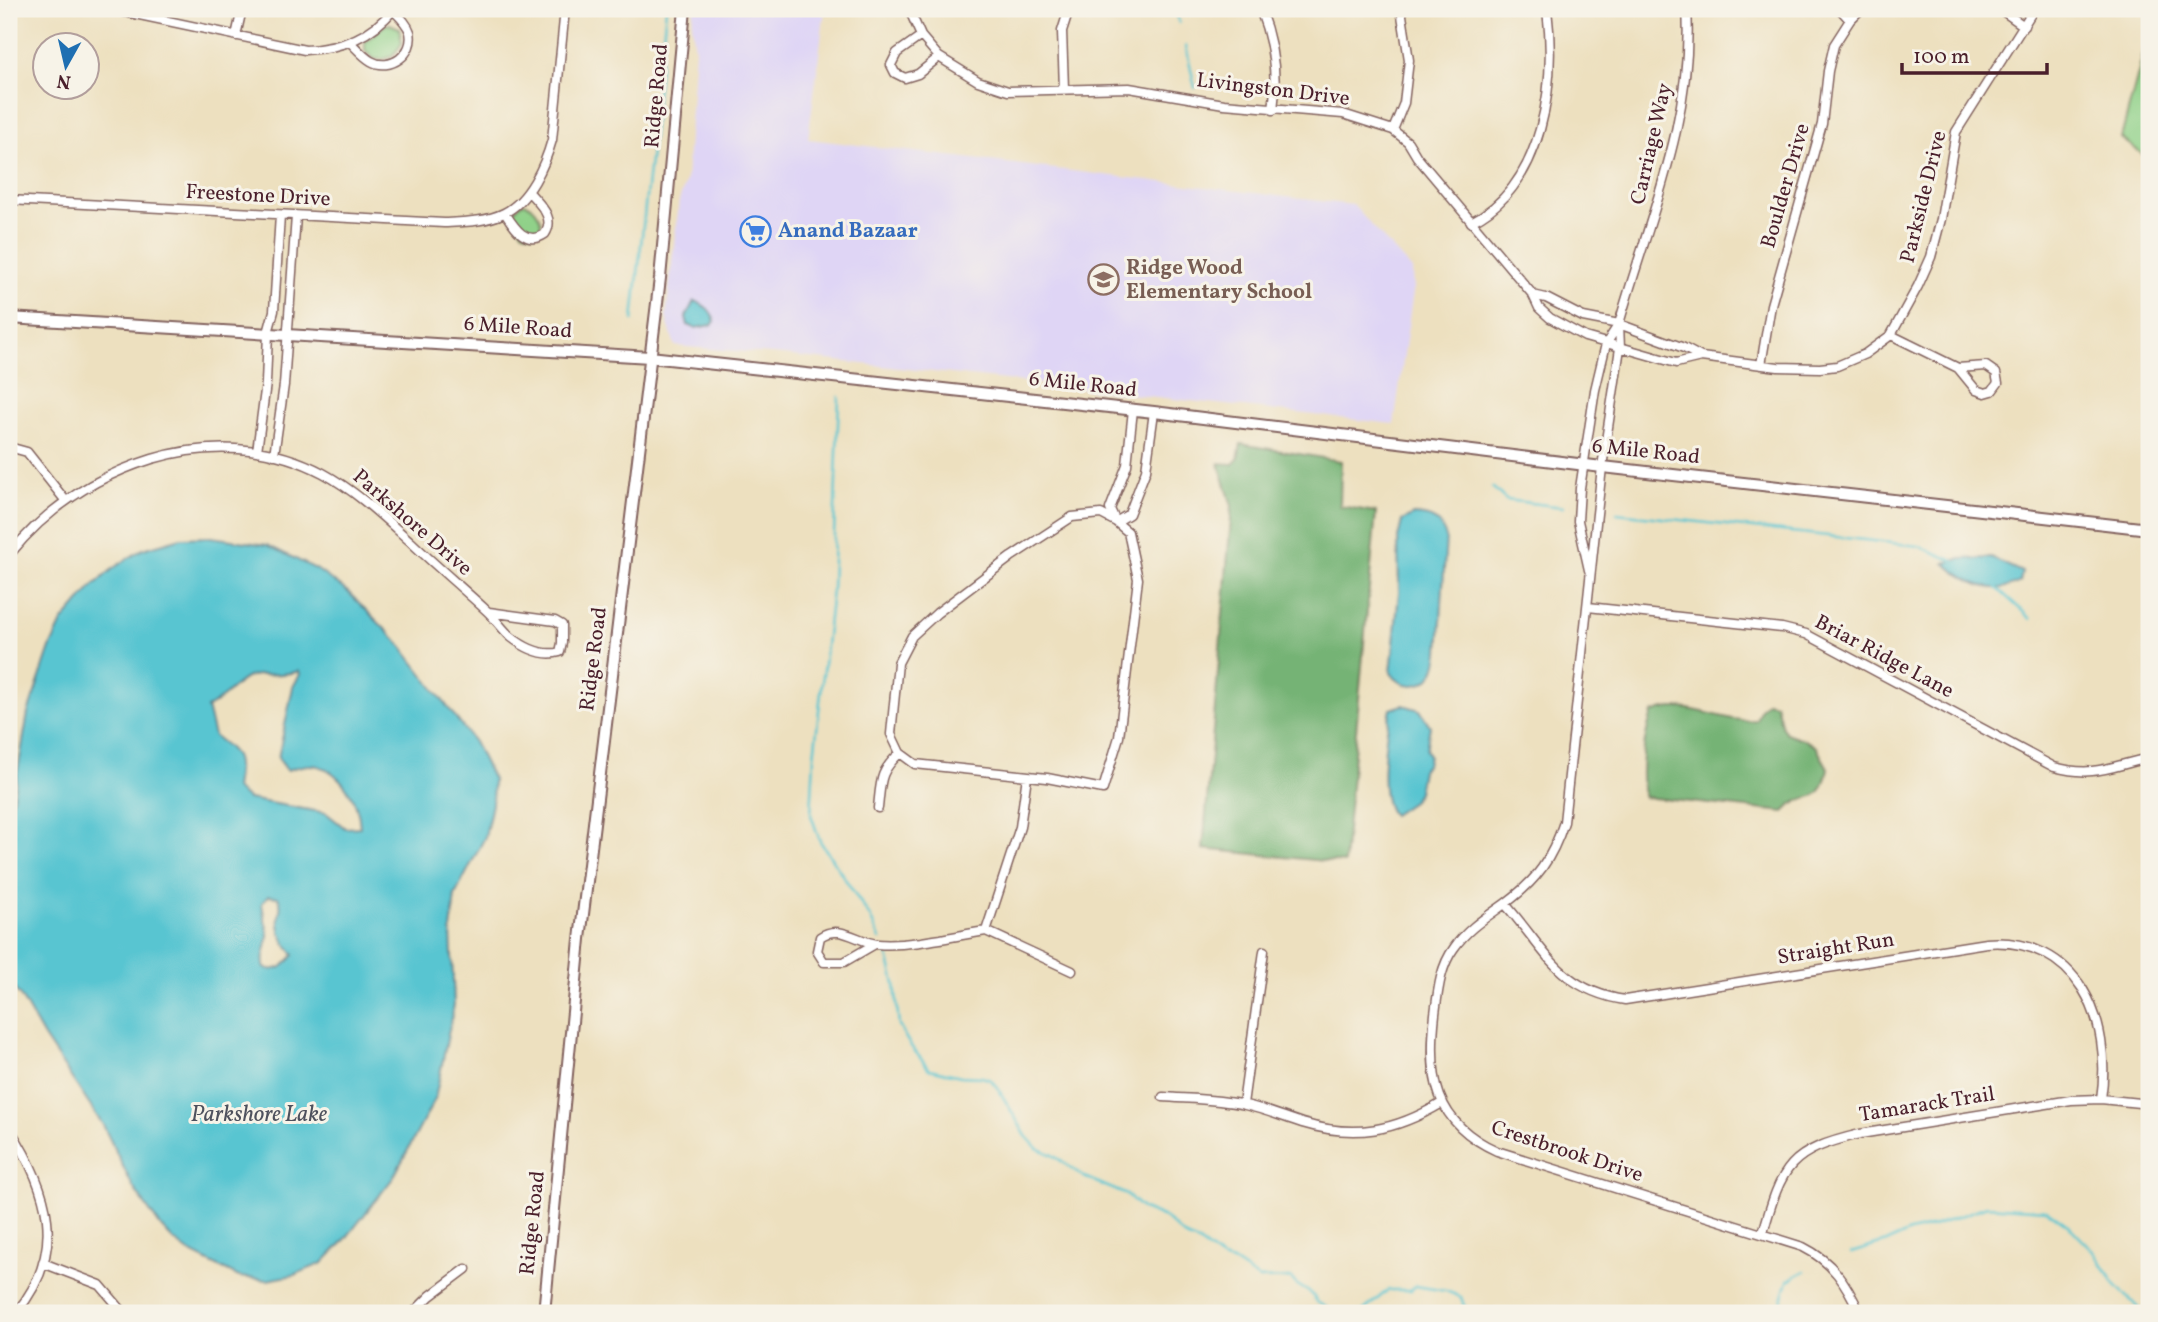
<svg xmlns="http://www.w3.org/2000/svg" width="2158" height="1322" font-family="Vollkorn,serif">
  <rect width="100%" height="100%" fill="#f7f3e8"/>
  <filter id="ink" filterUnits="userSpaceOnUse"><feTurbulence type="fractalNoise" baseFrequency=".0143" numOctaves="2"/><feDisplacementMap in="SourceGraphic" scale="14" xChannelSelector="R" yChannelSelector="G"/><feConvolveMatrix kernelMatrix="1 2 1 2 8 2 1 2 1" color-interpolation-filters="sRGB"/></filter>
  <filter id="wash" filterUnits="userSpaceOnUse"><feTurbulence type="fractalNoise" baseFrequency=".00686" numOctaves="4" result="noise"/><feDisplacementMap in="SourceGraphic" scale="28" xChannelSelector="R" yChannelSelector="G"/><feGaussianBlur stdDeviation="1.57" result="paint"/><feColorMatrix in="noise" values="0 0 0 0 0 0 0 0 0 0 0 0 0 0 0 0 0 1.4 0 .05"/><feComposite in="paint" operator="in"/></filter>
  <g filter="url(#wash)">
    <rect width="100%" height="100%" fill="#ede0bf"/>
    <path fill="#dfd5f5" d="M694,9H825L808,139L1353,205L1412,270L1413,291L1394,424L784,355L675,346L666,317L679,201L686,181L695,50L692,23Z"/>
    <path fill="#90d189" stroke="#6d785a" stroke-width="2" d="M390,24L399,28L402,43C395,55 388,61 374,59L365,51V42L385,25Z
      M2149,32V159L2121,138Z
      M522,203C533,203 541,215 541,226L533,234L523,232L512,219L511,213Z"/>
    <path fill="#74b375" stroke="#5f6950" stroke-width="2" d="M1241,444L1341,461L1340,506L1376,512L1344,863L1203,849L1232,506L1219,463L1233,464L1238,459Z
      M1767,702L1776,704L1782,727L1786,733L1805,740L1816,747L1828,768C1820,811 1808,786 1784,812L1644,797C1639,771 1644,737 1652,713C1686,697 1722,724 1756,720L1761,708Z"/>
    <path fill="#58c5d1" stroke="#51727e" stroke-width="2" fill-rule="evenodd" d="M694,301C705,305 711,310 715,321L712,325L695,328L688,325L686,317Z
      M1413,515C1432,516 1439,519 1446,537L1439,652C1438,659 1437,667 1433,673C1423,690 1401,688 1391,673L1399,592L1398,538L1402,521Z
      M211,537L267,545L316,569L348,592L398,642L419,669L474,742L493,780L492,804L485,837L455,895L451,930L454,1005L435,1099L393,1178L343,1242L323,1263L294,1275L267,1280L239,1277L189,1252L173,1240L161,1227L133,1187L103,1125L44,1037L21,997L9,982V822L28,713L50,648L62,622L94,585L115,567L143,549L181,538ZM299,671L300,674L293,687L278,758L287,770C294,768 302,765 309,765C339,765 359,801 360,827L345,828L326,813L248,799L235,789C239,758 240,755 214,736L207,708C223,700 235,683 248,677C259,672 283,677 299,671ZM268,896L278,897C284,910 277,912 279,924C280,938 287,945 294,955C286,964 279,973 265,968C260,956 269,945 268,933C266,923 263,913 262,903Z
      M1991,558L2022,572L2020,582C1993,597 1967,583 1945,563L1959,559Z
      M1403,705L1420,710L1430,726L1426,750L1429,755L1427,764L1422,770L1418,792L1412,802L1393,815C1376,798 1386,732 1391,709Z"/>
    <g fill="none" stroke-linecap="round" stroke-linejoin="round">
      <path stroke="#58c5d1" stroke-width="2.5" d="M1176,9L1179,23
        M1186,46L1195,88
        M633,320L666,9
        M839,397L832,590L814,757L811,815L820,841L870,917L880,939
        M1492,487L1506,500L1563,507
        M1617,513L1919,546L1954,561
        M1997,588L2031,619
        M887,952L895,984L899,1026L910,1045L929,1069L961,1076L982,1077L991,1080L999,1090L1026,1136L1037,1148L1053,1155L1084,1177L1127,1195L1143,1209L1165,1218L1186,1237L1200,1243L1222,1259L1233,1262L1259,1279L1291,1278L1296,1284L1312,1294L1317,1302L1336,1313
        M1851,1253L1890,1241L1910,1232L1933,1226L1987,1206L2047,1210L2069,1226L2095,1253L2113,1282L2143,1313
        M1361,1313L1388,1290H1411L1415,1286L1446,1291L1461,1297L1464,1306L1475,1313
        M1776,1313L1781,1304L1788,1280L1805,1271"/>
    </g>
  </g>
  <g filter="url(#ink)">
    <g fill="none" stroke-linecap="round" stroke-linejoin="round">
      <defs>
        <path id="minor" d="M111,9L305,50C341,49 371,37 394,9
          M909,9L921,36L939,57L978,81L1008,91L1129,88L1224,104L1343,114L1393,130L1408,142L1417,157L1533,295L1539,308L1550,318L1585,337L1676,363L1701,357L1778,367L1820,368L1837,366L1865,354L1891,335L1918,286L1931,257L1941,219L1956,132L2034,9
          M1260,9C1273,42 1278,74 1273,110
          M1840,9L1850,20
          M2000,9L2024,26
          M236,36L242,9
          M921,36L897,53L891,65L895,73L905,78L918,74L939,57
          M351,43C357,49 364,57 371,61C390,72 415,54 410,32C407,23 400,17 393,10
          M1064,89L1062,31L1069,9
          M1393,130L1404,103L1409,60L1401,9
          M9,200L444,223C464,222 486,222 504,213C529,201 545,165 552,140L565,9
          M505,213C514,227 526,247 545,234C556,217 539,204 529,192
          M1471,222C1545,185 1556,82 1547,9
          M1533,295L1546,298L1583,317L1619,324L1684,348L1701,357
          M1619,324L1620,348L1602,467L1564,822C1552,859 1537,880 1506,903C1487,917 1468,928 1454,948C1440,967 1438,991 1435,1014C1428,1077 1434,1123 1497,1151L1803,1247C1833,1262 1846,1283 1860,1313
          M1891,335L1958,368L1976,390L1985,393L1992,391L1998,383L1996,373L1986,366L1958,368
          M1761,365L1771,305L1822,124L1828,71L1834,45L1850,20L1861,9
          M9,447L27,452L65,500
          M257,451L266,383L268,333L274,311L280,215
          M274,455L284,385L296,216
          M1116,522L1101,514L1072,517L1011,557L937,613L912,636L898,663L891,734L900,753L915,764L1047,778L1103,789L1119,737L1138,579L1128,532L1116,522L1110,509L1127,465L1133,410
          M1116,522L1129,514L1146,470L1154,412
          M9,555C47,508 94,477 152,459C209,442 270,445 323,473C356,491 383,517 411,542C435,565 461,587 486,610C495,618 502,629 511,637C525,648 542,657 560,652L562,643V625L555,621L489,612
          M1589,570L1578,521L1580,488L1595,390L1606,344L1619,324C1648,221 1694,119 1687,9
          M1588,607L1782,628L1806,634L2054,767C2095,778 2111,766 2149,758
          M878,808C881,781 879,772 900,753
          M1505,904C1545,949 1559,990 1625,1000L1986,943C2078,936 2113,1020 2101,1099
          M986,931L1072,971
          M875,944L844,962H824L817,951L820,937C839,923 858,942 877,944C909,947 953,936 986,931L1020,827L1027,776
          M1163,1097C1190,1099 1218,1099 1245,1105C1264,1109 1283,1117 1302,1123C1355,1139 1395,1131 1442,1103
          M1243,1104L1264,951
          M9,1128C49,1190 68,1250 16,1313
          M1763,1233C1782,1165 1789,1151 1860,1134L2071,1100L2101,1099L2149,1104
          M43,1263L100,1285L124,1313
          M413,1313L430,1296L466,1269"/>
        <path id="tertiary" d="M9,318L650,357L1154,412L1594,466L2149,529
          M544,1313L580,939L660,278L685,9"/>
      </defs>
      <use href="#minor" stroke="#83635f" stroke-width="11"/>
      <use href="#tertiary" stroke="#83635f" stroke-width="14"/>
      <use href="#minor" stroke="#fff" stroke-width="8"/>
      <use href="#tertiary" stroke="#fff" stroke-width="10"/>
    </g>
  </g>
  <defs>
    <symbol id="supermarket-ring" viewBox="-11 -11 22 22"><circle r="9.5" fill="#f7f3e8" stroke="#3f7fe0" stroke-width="1.5"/><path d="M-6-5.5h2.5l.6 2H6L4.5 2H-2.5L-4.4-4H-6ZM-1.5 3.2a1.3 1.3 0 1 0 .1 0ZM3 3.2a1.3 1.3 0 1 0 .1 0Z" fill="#3f7fe0"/></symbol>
    <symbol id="school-ring" viewBox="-11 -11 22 22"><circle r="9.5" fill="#f7f3e8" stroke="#8d6e63" stroke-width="1.5"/><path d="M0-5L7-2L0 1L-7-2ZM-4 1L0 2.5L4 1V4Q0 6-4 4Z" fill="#8d6e63"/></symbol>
  </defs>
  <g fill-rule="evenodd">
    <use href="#supermarket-ring" x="738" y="214" width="35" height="35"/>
    <use href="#school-ring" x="1086" y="262" width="35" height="35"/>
  </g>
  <g text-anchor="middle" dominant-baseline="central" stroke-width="6" stroke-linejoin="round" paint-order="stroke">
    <g font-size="21" fill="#4a1f2b" stroke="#f7f3e8">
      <text transform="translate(1273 90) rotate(7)">Livingston Drive</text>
      <text transform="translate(657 96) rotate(-85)">Ridge Road</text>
      <text transform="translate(1652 144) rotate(-77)">Carriage Way</text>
      <text transform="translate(1786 186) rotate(-74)">Boulder Drive</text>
      <text transform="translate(258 196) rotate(3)">Freestone Drive</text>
      <text transform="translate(1924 197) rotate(-76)">Parkside Drive</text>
      <text transform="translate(518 328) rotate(4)">6 Mile Road</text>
      <text transform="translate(1083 385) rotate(6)">6 Mile Road</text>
      <text transform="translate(1646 452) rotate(6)">6 Mile Road</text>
      <text transform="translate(412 523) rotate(41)">Parkshore Drive</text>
      <text transform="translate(1884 657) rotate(28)">Briar Ridge Lane</text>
      <text transform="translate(594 659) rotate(-83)">Ridge Road</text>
      <text transform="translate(1836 949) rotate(-9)">Straight Run</text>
      <text transform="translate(1927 1105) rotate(-9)">Tamarack Trail</text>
      <text transform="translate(1567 1152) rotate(18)">Crestbrook Drive</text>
      <text transform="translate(533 1223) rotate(-84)">Ridge Road</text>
    </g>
    <g font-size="21" font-weight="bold" fill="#366cbe" stroke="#f7f3e8" text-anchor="start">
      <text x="778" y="231">Anand Bazaar</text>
    </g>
    <g font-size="21" font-weight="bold" fill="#785e54" stroke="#f7f3e8" text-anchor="start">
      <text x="1126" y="268">Ridge Wood<tspan x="1126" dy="24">Elementary School</tspan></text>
    </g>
    <g font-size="23" font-style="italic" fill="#4e515d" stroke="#f7f3e8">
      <text x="259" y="1115">Parkshore Lake</text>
    </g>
  </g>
  <rect width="2158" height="1322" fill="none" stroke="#f7f3e8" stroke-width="35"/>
  <g transform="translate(66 66) rotate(188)"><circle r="33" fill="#f7f3e8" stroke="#b29e9c" stroke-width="2"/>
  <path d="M0-5L12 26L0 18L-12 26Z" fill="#1f6fb2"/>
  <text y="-10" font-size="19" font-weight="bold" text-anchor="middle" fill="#4a1f2b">N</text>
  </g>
  <path d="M1902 63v10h145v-10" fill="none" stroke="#4a1f2b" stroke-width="3.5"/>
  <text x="1913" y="63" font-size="21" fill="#4a1f2b" stroke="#f7f3e8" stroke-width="5" paint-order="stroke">100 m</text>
</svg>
